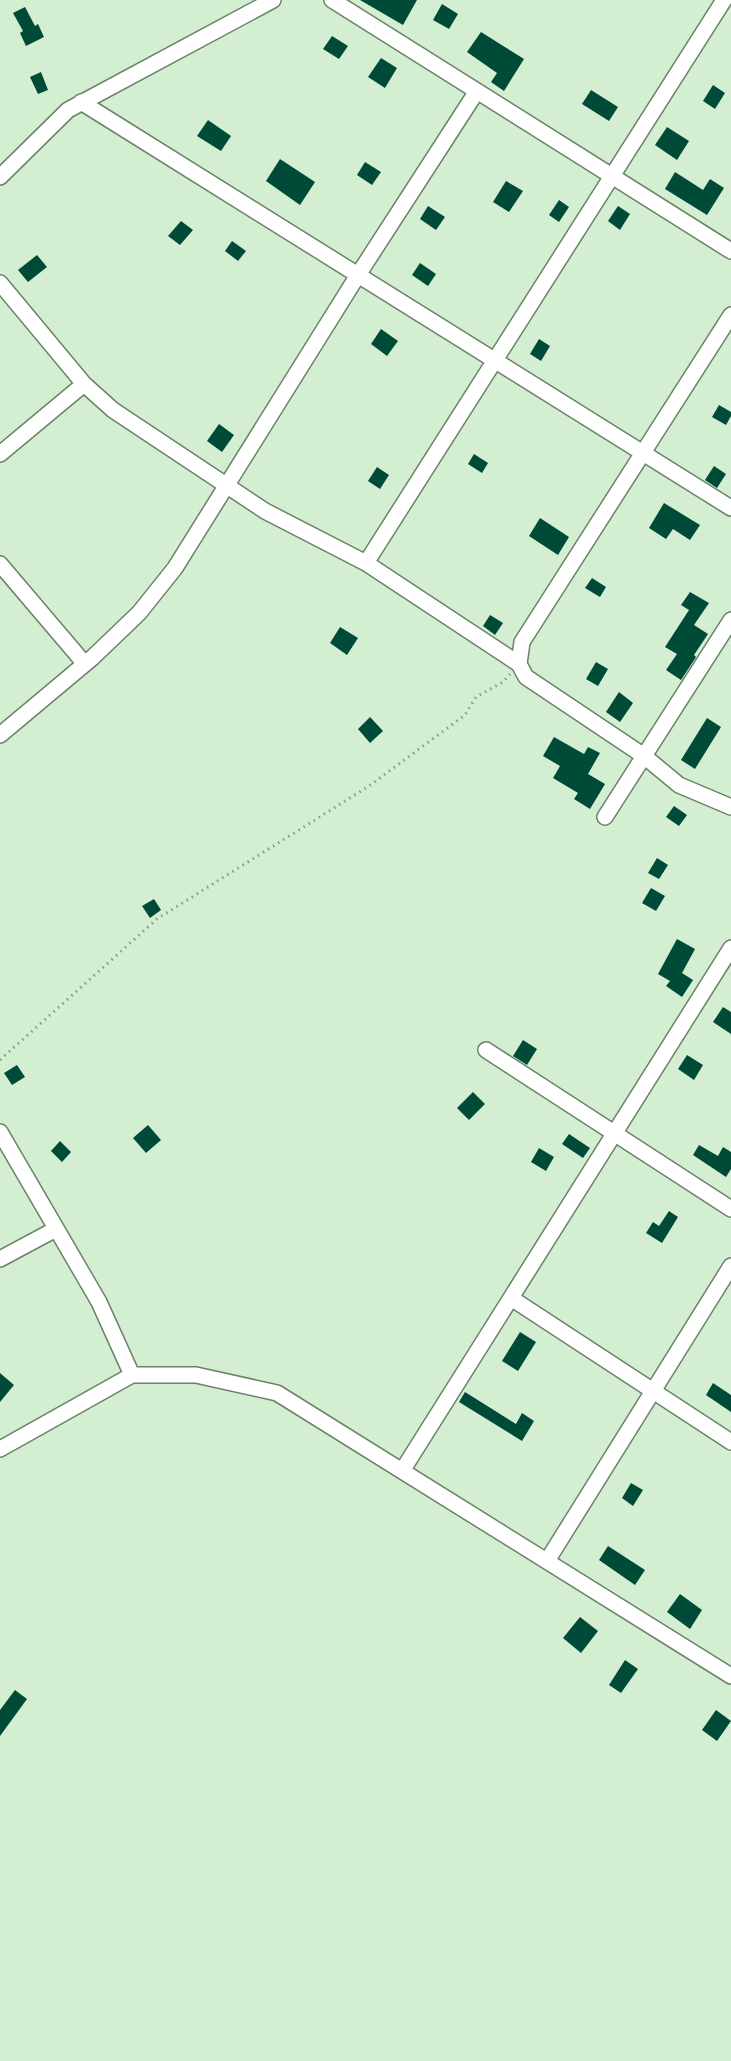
<svg xmlns="http://www.w3.org/2000/svg" width="731" height="2061" font-family="Rubik,sans-serif">
  <rect width="100%" height="100%" fill="#d4eed2"/>
  <path fill="#004a38" d="M360,0H417L403,25Z
    M442,4L458,14L449,29L433,20Z
    M25,7L35,26L38,24L44,37L26,46L20,33L23,31L13,13Z
    M481,32L524,59L504,91L491,82L497,73L467,52Z
    M332,36L348,46L339,59L323,49Z
    M381,58L397,68L385,88L368,77Z
    M41,72L48,90L38,94L30,77Z
    M713,85L725,93L715,109L703,101Z
    M591,90L618,107L609,121L582,104Z
    M208,120L231,136L221,151L197,136Z
    M667,127L689,141L677,160L655,145Z
    M280,159L315,182L300,205L266,181Z
    M365,162L381,172L372,185L357,175Z
    M675,172L703,190L710,179L724,188L707,215L665,189Z
    M506,181L523,191L509,212L493,202Z
    M559,200L569,207L559,222L549,215Z
    M428,206L445,217L436,230L420,219Z
    M618,206L630,214L620,230L608,221Z
    M181,221L193,230L180,245L168,236Z
    M232,241L246,251L238,261L225,251Z
    M37,255L47,267L28,282L18,270Z
    M420,263L436,274L428,286L412,275Z
    M381,329L398,341L387,356L371,344Z
    M539,339L550,346L541,361L530,354Z
    M719,405L731,412V416L726,425L712,417Z
    M219,424L234,435L222,452L207,441Z
    M474,454L488,463L482,473L468,464Z
    M714,466L726,474L717,488L705,480Z
    M377,467L389,475L380,489L368,481Z
    M664,503L700,525L690,540L673,529L666,539L649,528Z
    M540,518L569,537L558,555L529,536Z
    M592,578L606,587L600,597L585,588Z
    M690,592L709,603L694,625L708,634L694,655L696,657L681,680L666,670L677,654L665,647L689,610L681,605Z
    M490,615L503,623L495,635L483,626Z
    M340,627L358,638L347,655L330,643Z
    M596,662L608,669L598,686L586,679Z
    M619,692L633,703L620,722L606,712Z
    M370,717L383,731L370,743L358,729Z
    M707,718L721,727L695,769L681,760Z
    M554,737L584,754L588,747L600,753L588,774L605,784L590,809L574,799L578,793L553,778L560,766L543,756Z
    M674,806L687,815L679,826L666,817Z
    M657,858L668,865L659,879L648,873Z
    M651,888L665,896L656,911L642,903Z
    M154,899L161,910L150,918L142,906Z
    M677,939L695,949L682,973L693,980L682,997L666,986L670,981L658,974Z
    M723,1007L731,1012V1034L713,1022Z
    M523,1040L537,1049L527,1065L513,1056Z
    M687,1055L703,1065L694,1080L678,1069Z
    M17,1065L25,1077L12,1085L4,1073Z
    M473,1092L485,1104L469,1120L457,1108Z
    M148,1125L161,1140L146,1153L133,1138Z
    M569,1134L590,1148L583,1158L562,1144Z
    M60,1141L71,1152L62,1162L51,1151Z
    M699,1145L718,1156L723,1147L731,1152V1169L726,1177L693,1155Z
    M539,1148L554,1157L546,1171L531,1162Z
    M669,1211L678,1217L662,1243L646,1233L653,1222L659,1226Z
    M520,1332L536,1342L518,1371L502,1361Z
    M0,1373L14,1385L0,1402Z
    M713,1383L731,1395V1412L706,1395Z
    M465,1392L516,1424L522,1413L534,1421L522,1441L459,1402Z
    M631,1483L643,1490L633,1506L622,1498Z
    M608,1546L645,1570L635,1585L599,1560Z
    M680,1594L702,1610L690,1629L667,1612Z
    M580,1617L598,1631L581,1653L563,1638Z
    M625,1660L638,1669L621,1693L609,1685Z
    M15,1690L27,1699L0,1736V1710Z
    M716,1710L731,1721L717,1741L702,1730Z"/>
  <g fill="none" stroke-linecap="round" stroke-linejoin="round">
    <defs>
      <path id="minor" d="M332,0L731,251
        M81,102L731,508
        M0,177L68,110L273,0
        M0,283L84,384L113,410L265,511L366,563L519,664
        M731,315L522,642L519,664L526,677L644,756L679,785L731,807
        M0,454L84,384
        M366,563L724,0
        M0,564L85,664
        M0,735L92,658L139,613L175,568L358,275L477,91
        M605,817L731,620
        M486,1050L731,1209
        M0,1132L99,1302L132,1375
        M0,1259L56,1229
        M511,1298L731,1442
        M0,1449L132,1375H196L277,1393L731,1676
        M402,1471L731,948
        M547,1561L731,1266"/>
    </defs>
    <use href="#minor" stroke="#6b8269" stroke-width="18"/>
    <path stroke="#879b86" stroke-width="3" stroke-dasharray="1.5 4.5" stroke-linecap="butt" d="M0,1060L157,919L369,786L465,715L476,697L503,682L510,674"/>
    <use href="#minor" stroke="#fff" stroke-width="15"/>
  </g>
</svg>
